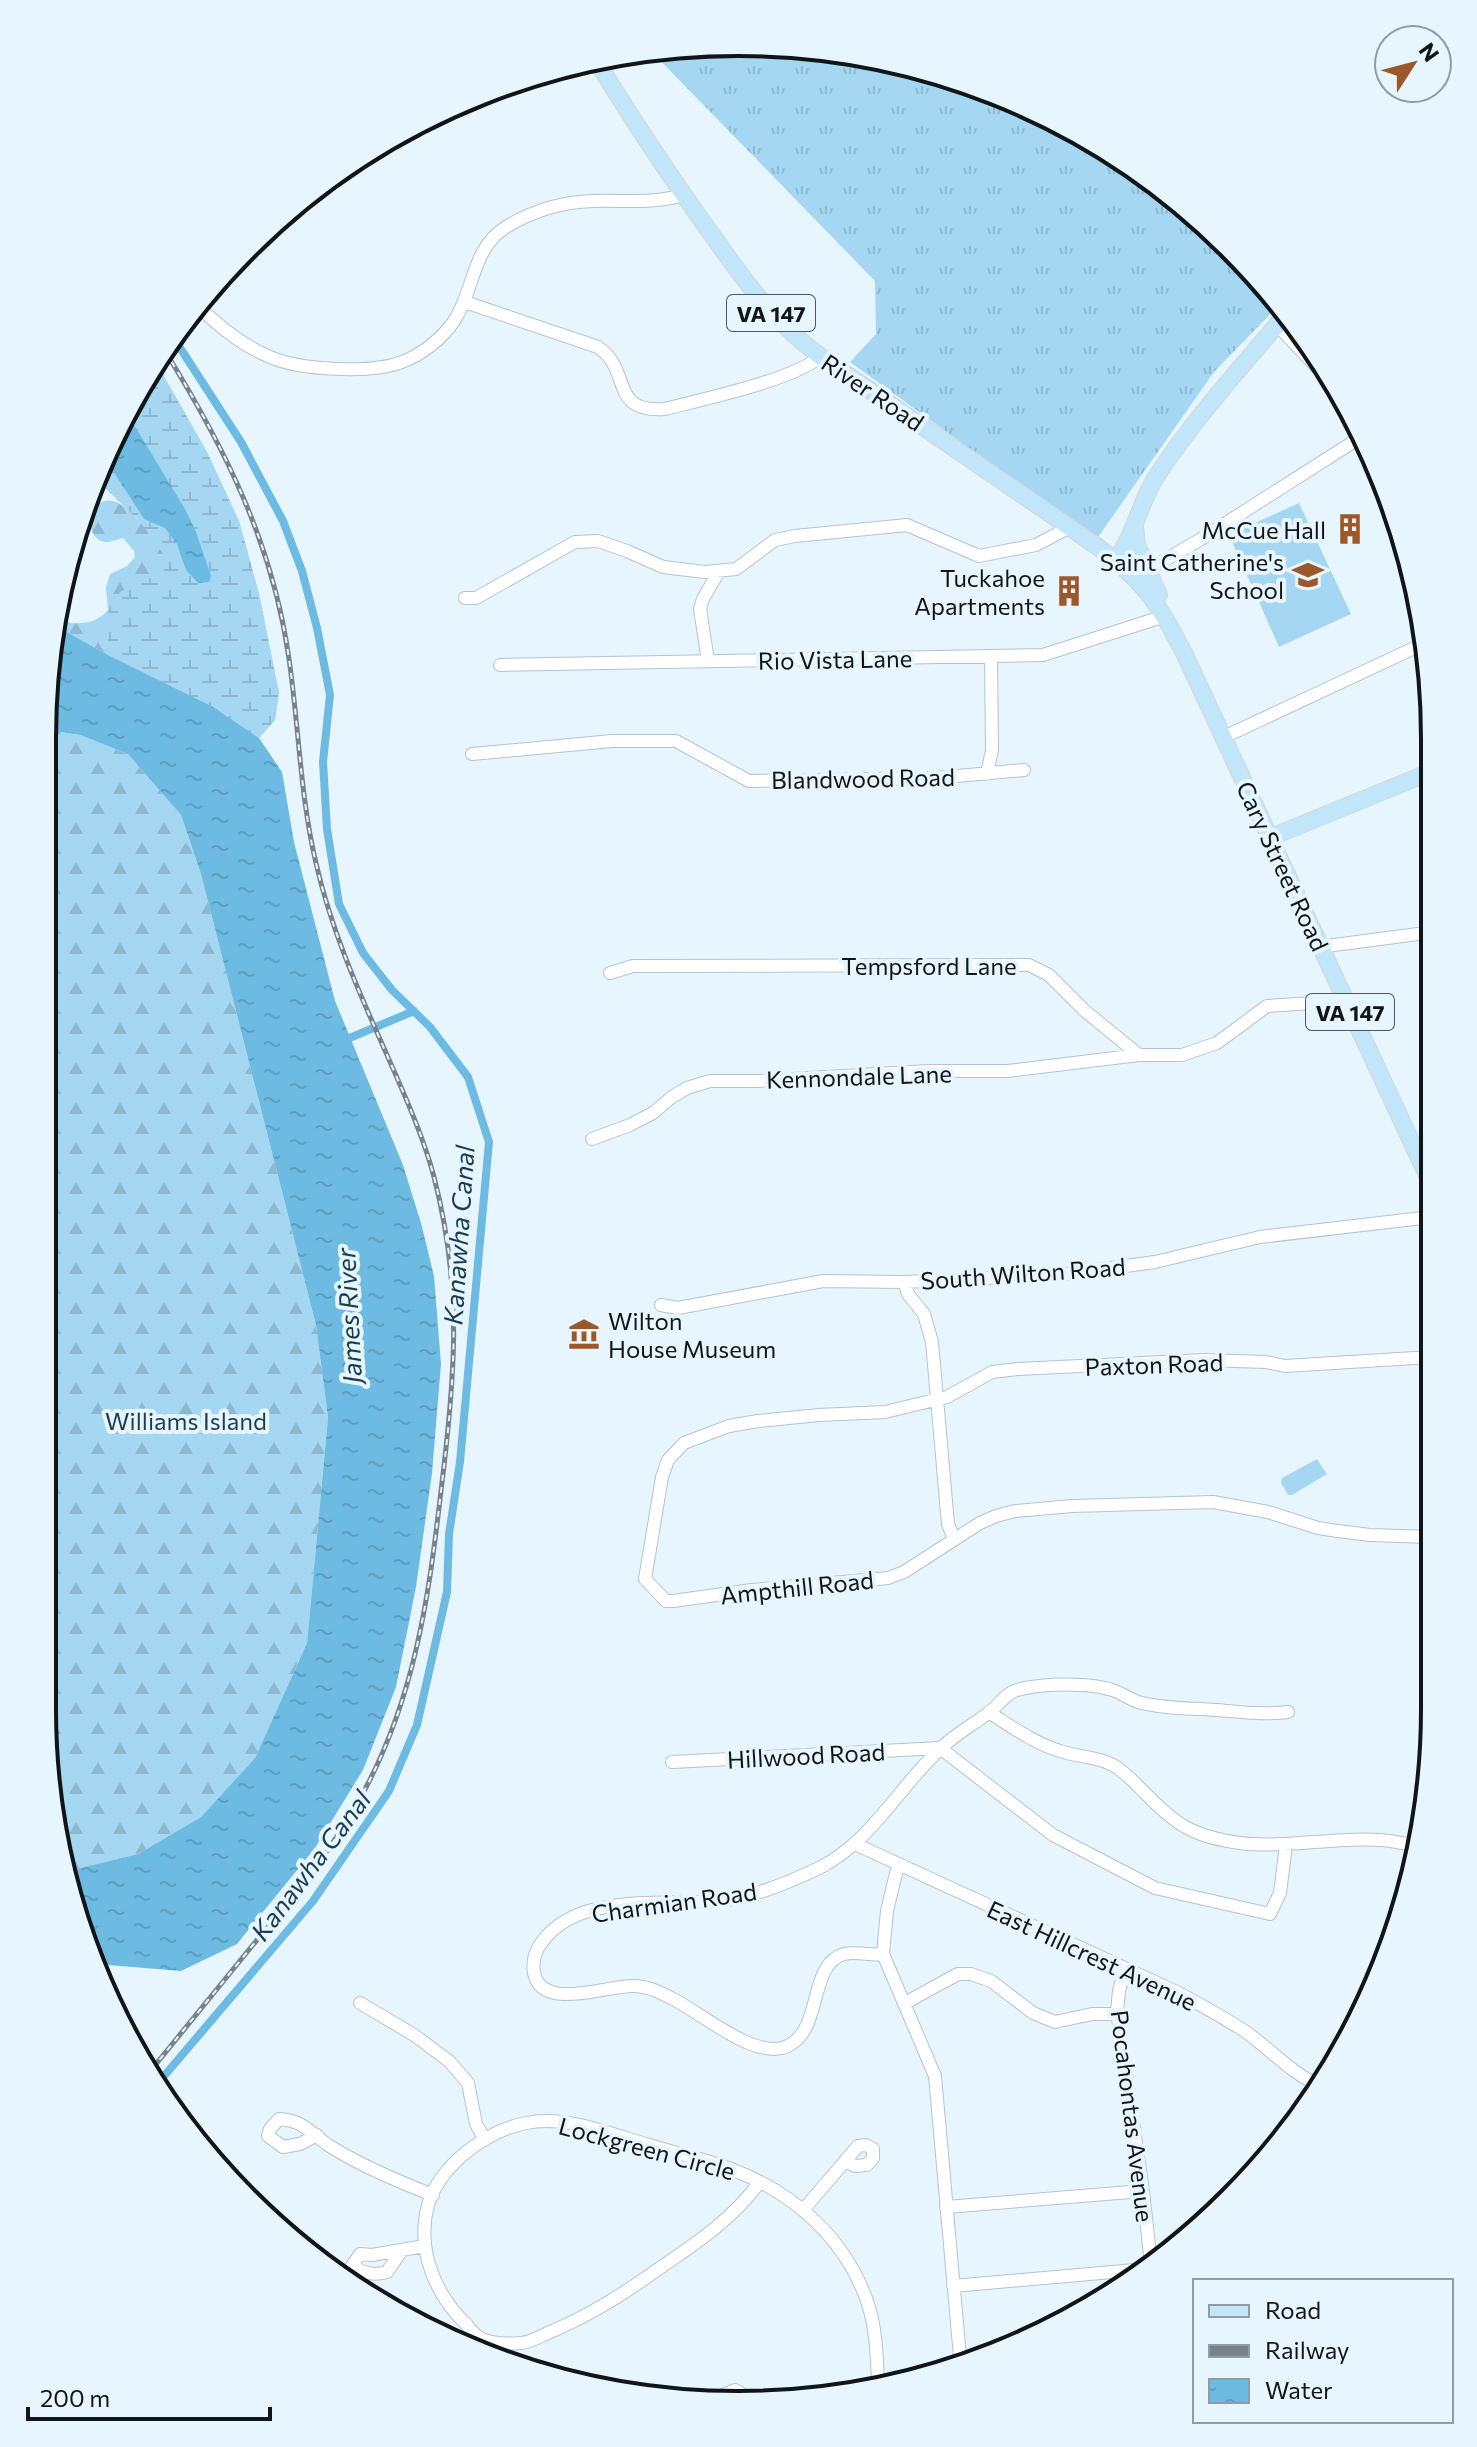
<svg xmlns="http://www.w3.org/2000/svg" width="1477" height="2447" font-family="Commissioner,sans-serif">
  <defs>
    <pattern id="grass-tufts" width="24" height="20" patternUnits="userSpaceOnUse" patternTransform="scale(2)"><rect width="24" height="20" fill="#a6d7f2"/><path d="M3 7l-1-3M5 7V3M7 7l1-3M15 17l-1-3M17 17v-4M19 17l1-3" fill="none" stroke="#8eb8cf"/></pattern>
    <pattern id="forest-firs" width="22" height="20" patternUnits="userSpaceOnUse" patternTransform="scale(2)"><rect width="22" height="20" fill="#a6d7f2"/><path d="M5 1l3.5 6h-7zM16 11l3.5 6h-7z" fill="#8eb8cf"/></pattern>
    <pattern id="wetland-marsh" width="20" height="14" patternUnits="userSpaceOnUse" patternTransform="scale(2)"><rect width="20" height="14" fill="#a6d7f2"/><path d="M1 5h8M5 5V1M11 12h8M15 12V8" fill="none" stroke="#8eb8cf"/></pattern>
    <pattern id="water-ripples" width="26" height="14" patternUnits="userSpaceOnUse" patternTransform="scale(2)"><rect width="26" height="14" fill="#6dbae2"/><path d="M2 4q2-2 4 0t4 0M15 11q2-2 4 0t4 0" fill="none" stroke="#5d9fc1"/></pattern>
  </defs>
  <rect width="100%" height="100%" fill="#e6f5fe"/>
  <path fill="url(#grass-tufts)" d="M784,43L918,66L1046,114L1162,186L1262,280L1280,304L1214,372L1096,540L850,362L876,334L875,281L648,48Z
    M1400,530L1411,558L1413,570L1394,545L1395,537Z"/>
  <path fill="url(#forest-firs)" d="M157,364L207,452L239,521L259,594L279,693L275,720L259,738L212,707L110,656L54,625L58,610L70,623C87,624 97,622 108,610L106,587L110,574L127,566L135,557L134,551L123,538C118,539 109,543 104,542C81,536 88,492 116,502C126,506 134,517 141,523Z
    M47,730L80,735L128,754L181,815L201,874L316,1325L328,1418L307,1643L255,1758L201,1817L138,1854L72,1871H69L42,1708Z"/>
  <path fill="url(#wetland-marsh)" d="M157,364L207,452L239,521L259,594L279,693L275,720L259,738L212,707L110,656C108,642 104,618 111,604C115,596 125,587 135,583C148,576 169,579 166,558L141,523L94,477Z"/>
  <path fill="#a6d7f2" d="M1299,503L1351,614L1279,647L1229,535Z
    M1317,1459L1327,1474L1292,1495H1288L1281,1483L1282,1478Z"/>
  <path fill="url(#water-ripples)" d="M128,415L185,509L196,532L211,576L209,582L198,583L186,570L177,544L165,528L144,519L115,474L101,462Z
    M54,625L110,656L213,707L259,738L282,772L294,842L335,1001L403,1165L421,1223L434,1276L441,1364L432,1473L416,1587L396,1687L363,1770L315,1848L237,1944L181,1971L96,1964L79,1932L69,1871L138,1854L201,1817L255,1758L307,1643L328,1418L316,1325L201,874L181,815L128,754L80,735L47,730L48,648Z"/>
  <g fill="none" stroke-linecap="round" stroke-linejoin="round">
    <path stroke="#6dbae2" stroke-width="8" d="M340,1042L414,1011
      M159,2082L313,1901L389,1791L417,1725L447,1592L449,1534L460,1462L489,1142L468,1077L430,1027L392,990L363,953L339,904L327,829L323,762L330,695L317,628L302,571L283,521L241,442L173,337"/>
    <defs>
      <path id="minor" d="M465,302L598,347C633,371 608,413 665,409C699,400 798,379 820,356
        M196,304C218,326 241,345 270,357C300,370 371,374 402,362C421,355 442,339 454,321C475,290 471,249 506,227C532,211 562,202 593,201C623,200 654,204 683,195
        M1277,325L1344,396
        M1148,570L1201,539L1361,437
        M465,598H476L575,542L598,541L627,551L663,567L705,572L736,569L775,540L795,536L907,525L979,556L1036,545L1070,527
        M708,661L700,609L703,599L719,571
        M500,665L1043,655L1165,616
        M1224,737L1425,643
        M472,754L612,741H676L749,781L935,778L1024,770
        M987,774L992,750L991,656
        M1319,947L1433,932
        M610,973L633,966L1029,965L1049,975L1085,1011L1139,1055H1182L1217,1043L1267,1006L1345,1001
        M592,1139L630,1125L653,1113L672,1097L687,1088L710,1081H758L929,1071H1008L1139,1055
        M904,1282L908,1294L924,1314L932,1342L948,1524L954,1539
        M661,1305L678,1308L823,1281L904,1282L1059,1275L1155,1262L1260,1237L1431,1217
        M1430,1537L1370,1535L1338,1531L1318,1528L1268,1512L1213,1502L1072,1506L1015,1511L996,1516L980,1523L904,1572L888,1578L752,1590L673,1601H666L645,1579L662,1477L668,1460L684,1443L729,1426L758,1421L819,1415L885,1412L947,1397L992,1372L1018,1369L1205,1360L1266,1362L1285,1366L1431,1357
        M990,1713C1012,1727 1034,1743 1060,1751C1077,1757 1096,1756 1113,1765C1125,1772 1135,1783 1145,1793C1176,1825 1194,1837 1240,1843C1294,1850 1367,1829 1416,1847
        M940,1748L1053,1835L1155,1888L1270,1914L1280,1893L1286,1845
        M672,1762L940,1748
        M855,1844L1179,1993C1202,2006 1225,2018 1246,2032C1270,2049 1292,2074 1319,2085
        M898,1865L887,1911L883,1954L935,2076L961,2368
        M883,1954C871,1956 857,1951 844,1954C806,1965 825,2036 782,2048C750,2056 700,2012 671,1998C660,1992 646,1986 634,1986C607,1985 542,2012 534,1973C532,1961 535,1951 542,1942C579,1890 671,1907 727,1900C759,1895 790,1882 819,1868C871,1842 899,1787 940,1749C954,1735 971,1726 987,1714C998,1707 1004,1694 1017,1690C1042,1683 1091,1682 1115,1691C1123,1694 1130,1699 1138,1702C1164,1709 1190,1708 1216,1710C1240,1712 1264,1715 1288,1712
        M1125,1969L1119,1991L1117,2011L1143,2191L1151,2264
        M360,2003L414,2035L449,2061L468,2083L476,2124L485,2140
        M905,2003L958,1974H971L991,1981L1033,2013L1055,2022L1092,2014H1117
        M317,2135L300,2144L283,2147L268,2136L270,2129L279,2119C305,2121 309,2132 328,2145C361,2166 397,2181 433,2195
        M759,2183C729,2224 685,2250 644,2279C614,2300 584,2318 550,2332C541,2336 531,2342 521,2343C509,2344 491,2344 480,2338C475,2335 470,2329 467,2325C435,2295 416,2249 428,2205C440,2165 486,2131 526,2123C567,2115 610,2134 649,2145C678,2154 709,2160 736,2171C797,2195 847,2241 868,2304C876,2328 877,2357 878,2382
        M946,2207L1143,2191
        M804,2209L858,2146L866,2145L873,2149V2158L867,2165L855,2166L845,2161
        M402,2250L387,2272C373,2276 364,2273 352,2266L360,2254L372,2255L425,2246
        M953,2286L1146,2269
        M722,2402L725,2394L735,2390L742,2394L745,2404"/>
      <path id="major" d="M596,60C631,118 668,173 707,228C743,278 770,319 820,356L1098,547C1144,582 1158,602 1184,653L1432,1186
        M1135,527L1137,545L1159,595
        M1115,560C1135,535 1139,504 1156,477C1192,421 1243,365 1287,313
        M1271,837L1433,771"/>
    </defs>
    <use href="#minor" stroke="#b5c3cc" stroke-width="14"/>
    <use href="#major" stroke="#d4d5d5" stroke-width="18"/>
    <use href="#minor" stroke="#fff" stroke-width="12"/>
    <use href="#major" stroke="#c1e6fa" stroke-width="16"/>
    <defs>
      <path id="rail" d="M152,2069C185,2028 219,1987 252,1946C290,1900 328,1855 357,1804C414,1704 428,1603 441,1491C455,1378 463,1289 434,1177C423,1135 404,1094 387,1055C359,992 331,930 316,863C300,796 299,727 289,659C273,544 225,448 165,351"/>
    </defs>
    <use href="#rail" stroke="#788288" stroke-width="5"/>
    <use href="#rail" stroke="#e6f5fe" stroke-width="2" stroke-dasharray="6" stroke-linecap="butt"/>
  </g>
  <defs>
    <symbol id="building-bare" viewBox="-9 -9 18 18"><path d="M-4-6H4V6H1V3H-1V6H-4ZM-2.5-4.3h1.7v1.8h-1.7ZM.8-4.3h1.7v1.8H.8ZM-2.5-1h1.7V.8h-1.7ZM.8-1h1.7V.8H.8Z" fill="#9c5829" stroke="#e6f5fe" stroke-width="2.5" paint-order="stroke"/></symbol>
    <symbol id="school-bare" viewBox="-9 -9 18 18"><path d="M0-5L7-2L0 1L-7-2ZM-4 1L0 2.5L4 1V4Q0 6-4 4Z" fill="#9c5829" stroke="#e6f5fe" stroke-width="2.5" paint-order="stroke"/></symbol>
    <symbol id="museum-bare" viewBox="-9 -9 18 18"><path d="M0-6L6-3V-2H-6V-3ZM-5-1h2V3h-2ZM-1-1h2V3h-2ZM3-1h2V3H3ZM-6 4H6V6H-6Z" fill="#9c5829" stroke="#e6f5fe" stroke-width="2.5" paint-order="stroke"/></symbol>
  </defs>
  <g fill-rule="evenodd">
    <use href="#building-bare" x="1328" y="507" width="44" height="44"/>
    <use href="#school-bare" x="1286" y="553" width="44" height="44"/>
    <use href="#building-bare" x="1047" y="569" width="44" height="44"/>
    <use href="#museum-bare" x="562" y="1312" width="44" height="44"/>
  </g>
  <g text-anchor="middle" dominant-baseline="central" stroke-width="8" stroke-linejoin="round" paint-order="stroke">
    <g fill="#e6f5fe" stroke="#50585d" stroke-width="2">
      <rect x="727" y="295" width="88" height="36" rx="6"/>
      <rect x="1306" y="994" width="88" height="36" rx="6"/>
    </g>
    <g font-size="22" font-weight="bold" fill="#101518">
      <text x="771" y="313">VA 147</text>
      <text x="1350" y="1012">VA 147</text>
    </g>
    <g font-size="24" fill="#101518" stroke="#e6f5fe">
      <text transform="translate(873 392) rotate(34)">River Road</text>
      <text transform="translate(835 659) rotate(-1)">Rio Vista Lane</text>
      <text transform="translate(863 778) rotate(-1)">Blandwood Road</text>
      <text transform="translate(1283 866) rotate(65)">Cary Street Road</text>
      <text x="929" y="965">Tempsford Lane</text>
      <text transform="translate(859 1076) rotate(-2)">Kennondale Lane</text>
      <text transform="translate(1023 1273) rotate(-4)">South Wilton Road</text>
      <text transform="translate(1154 1364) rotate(-2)">Paxton Road</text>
      <text transform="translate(797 1587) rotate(-6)">Ampthill Road</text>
      <text transform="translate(806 1755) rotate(-3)">Hillwood Road</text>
      <text transform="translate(674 1902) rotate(-8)">Charmian Road</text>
      <text transform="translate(1092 1955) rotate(25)">East Hillcrest Avenue</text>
      <text transform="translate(1133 2116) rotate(83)">Pocahontas Avenue</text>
      <text transform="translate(647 2148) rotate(15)">Lockgreen Circle</text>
    </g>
    <g font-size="24" fill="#101518" stroke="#e6f5fe" text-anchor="end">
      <text x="1326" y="529">McCue Hall</text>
      <text x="1284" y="561">Saint Catherine's<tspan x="1284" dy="28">School</tspan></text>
      <text x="1045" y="577">Tuckahoe<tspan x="1045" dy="28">Apartments</tspan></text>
      <text x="608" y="1320" text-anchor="start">Wilton<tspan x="608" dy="28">House Museum</tspan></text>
    </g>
    <g font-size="24" fill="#1b3d4f" stroke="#e6f5fe">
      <text x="186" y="1420">Williams Island</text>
    </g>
    <g font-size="26" font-style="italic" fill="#1a3d4e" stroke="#e6f5fe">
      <text transform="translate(458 1235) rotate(-86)">Kanawha Canal</text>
      <text transform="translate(348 1316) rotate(-93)">James River</text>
      <text transform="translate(310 1865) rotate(-53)">Kanawha Canal</text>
    </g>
  </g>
  <path d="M0 0H1477V2447H0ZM738 56H739A682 682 0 0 1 1421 738V1709A682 682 0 0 1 739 2391H738A682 682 0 0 1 56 1709V738A682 682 0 0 1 738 56Z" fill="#e6f5fe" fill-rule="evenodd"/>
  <path fill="none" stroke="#101518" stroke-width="4" d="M738 56H739A682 682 0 0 1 1421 738V1709A682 682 0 0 1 739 2391H738A682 682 0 0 1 56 1709V738A682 682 0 0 1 738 56Z"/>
  <rect x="1193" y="2279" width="260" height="144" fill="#e6f5fe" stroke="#909ba2" stroke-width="2"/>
  <rect x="1209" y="2305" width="40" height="12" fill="#c1e6fa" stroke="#909ba2" stroke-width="2"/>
  <text x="1265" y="2319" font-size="24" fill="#101518">Road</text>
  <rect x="1209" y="2345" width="40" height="12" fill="#788288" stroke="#909ba2" stroke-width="2"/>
  <text x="1265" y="2359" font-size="24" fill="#101518">Railway</text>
  <rect x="1209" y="2379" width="40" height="24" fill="url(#water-ripples)" stroke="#909ba2" stroke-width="2"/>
  <text x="1265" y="2399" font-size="24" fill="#101518">Water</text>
  <g transform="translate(1413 64) rotate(54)"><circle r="38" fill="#e6f5fe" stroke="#909ba2" stroke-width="2"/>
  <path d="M0-6L14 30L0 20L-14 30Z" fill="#9c5829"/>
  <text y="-12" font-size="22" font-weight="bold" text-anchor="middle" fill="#101518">N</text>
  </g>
  <path d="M28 2407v12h242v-12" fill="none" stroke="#101518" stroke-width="4"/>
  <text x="40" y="2407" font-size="24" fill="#101518" stroke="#e6f5fe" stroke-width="6" paint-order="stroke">200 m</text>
</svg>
